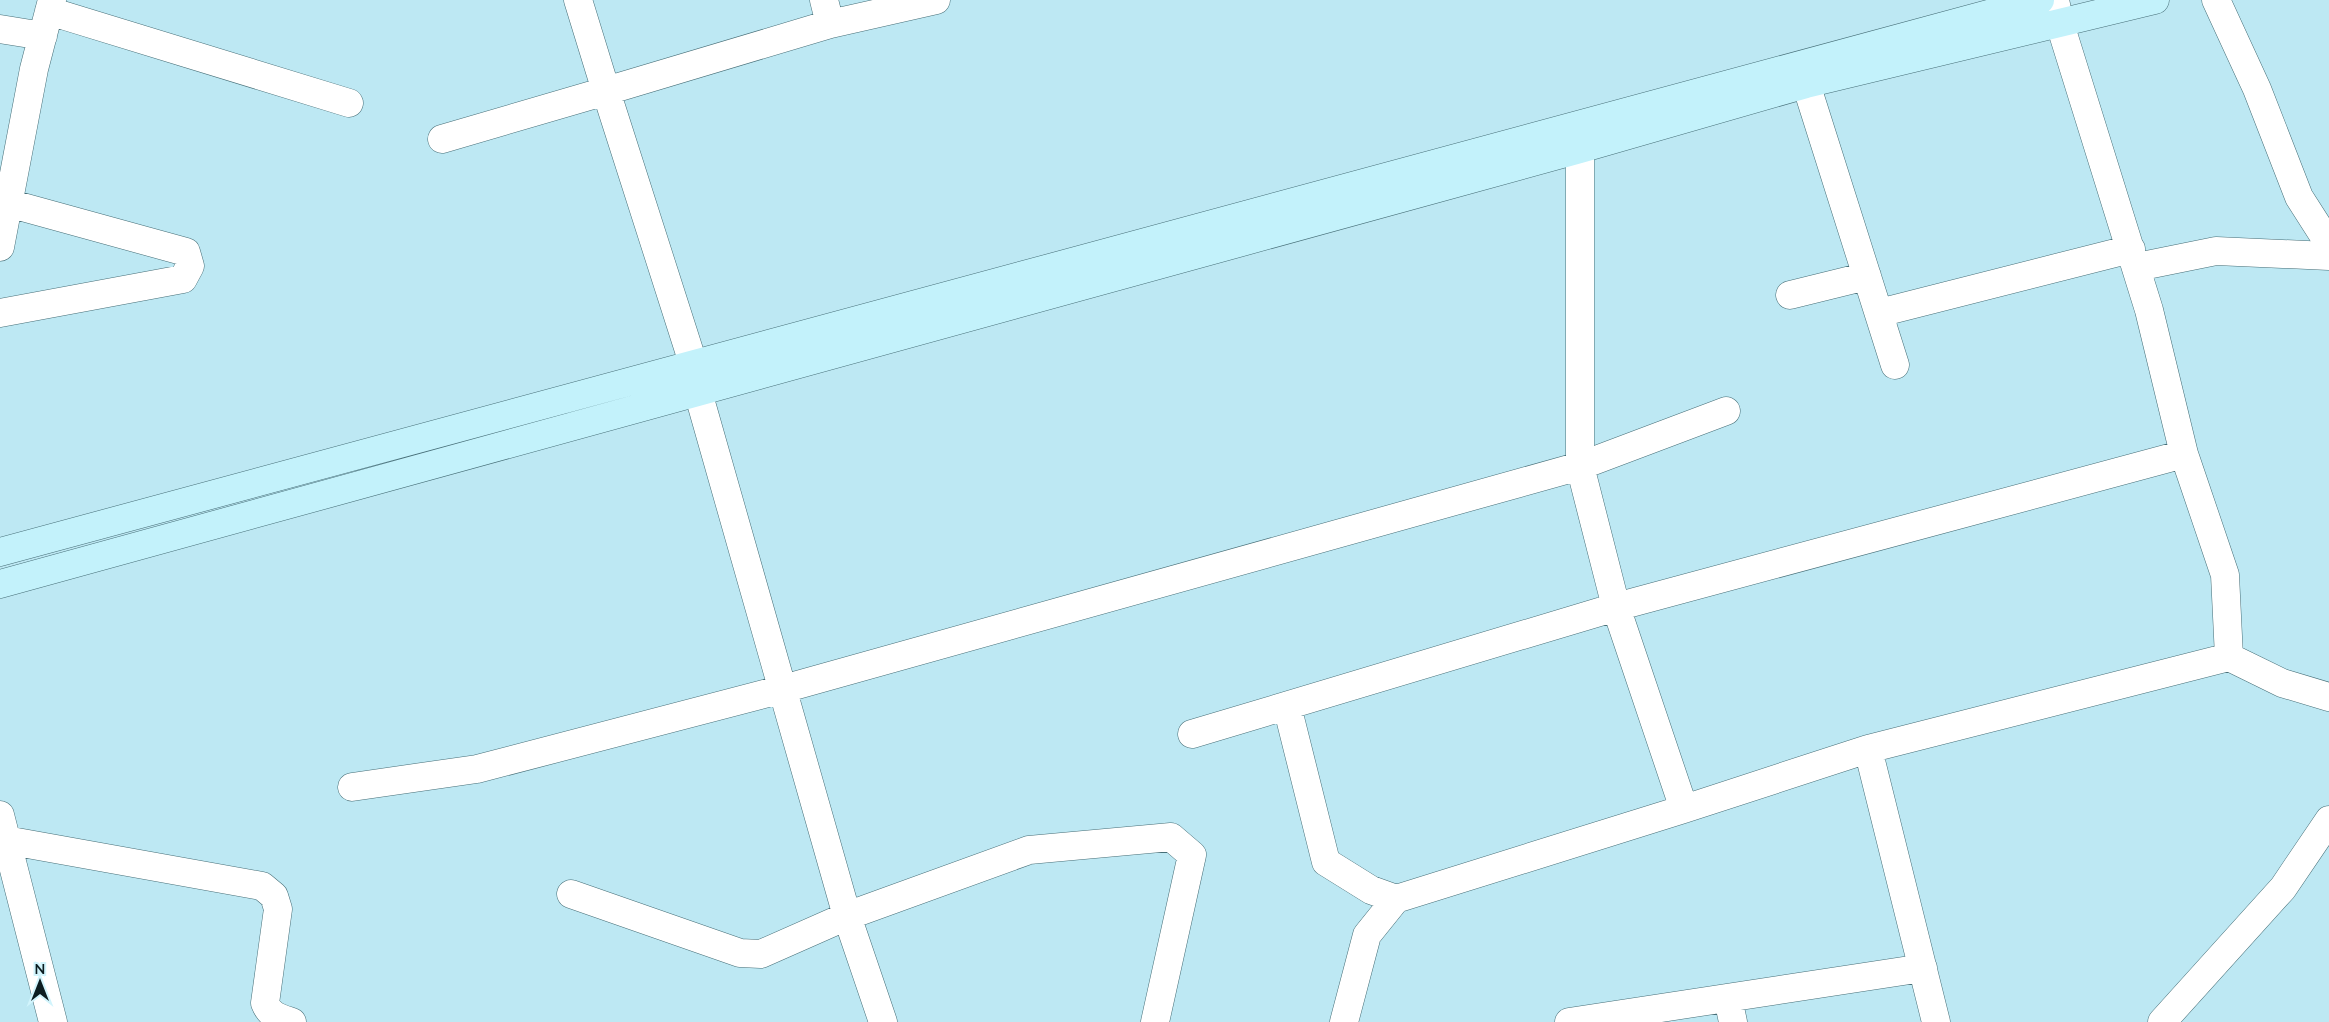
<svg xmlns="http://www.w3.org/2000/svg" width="2329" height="1022" font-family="Lato,sans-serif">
  <rect width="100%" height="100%" fill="#bde8f3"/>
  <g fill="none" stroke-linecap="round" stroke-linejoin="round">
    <defs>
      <path id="street" d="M824,0L830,24
        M936,0L830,24L606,91L693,363L698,392L847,916L1029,850L1171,837L1192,855L1155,1022
        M2055,0L2060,24L2149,310L2184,454
        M2216,0L2257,89L2299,197L2329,244
        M49,11L349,103
        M0,29L43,36
        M1806,84L1895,365
        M442,139L606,91L578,0
        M1580,149V466L1616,607L2184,454L2225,575L2229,657L2282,683L2329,697
        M0,247L34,69L52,0
        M2137,267L2216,251L2329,256
        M1790,295L1867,276
        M0,313L183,279L190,266L186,252L8,203
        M1879,313L2131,249
        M1287,706L1326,862L1371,890L1396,899
        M1192,734L1616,607L1684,809
        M352,787L477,769L783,689L1580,466L1726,411
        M0,815L53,1022
        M0,839L262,886L274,896L278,909L265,1003C270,1016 280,1018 292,1022
        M571,894L740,953L761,954L847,916L883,1022
        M1728,998L1733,1022
        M1344,1022L1367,935L1396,899L1684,809L1868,749
        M1569,1022L1923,968
        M1936,1022L1868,749L2229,657
        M2162,1022L2283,888L2329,820"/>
      <path id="secondary" d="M0,552L2040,0
        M0,584L1580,149L1806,84L2155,0"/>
    </defs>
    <use href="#street" stroke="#466e77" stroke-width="29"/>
    <use href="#secondary" stroke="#466e77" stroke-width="29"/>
    <use href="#street" stroke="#fff" stroke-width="28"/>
    <use href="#secondary" stroke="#c3f2fb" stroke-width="28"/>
  </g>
  <g transform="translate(40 982)" stroke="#d1f4fc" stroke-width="4" paint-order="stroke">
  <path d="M0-4L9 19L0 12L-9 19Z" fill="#0c1d21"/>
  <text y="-8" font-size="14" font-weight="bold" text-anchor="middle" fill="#0c1d21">N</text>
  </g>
</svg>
